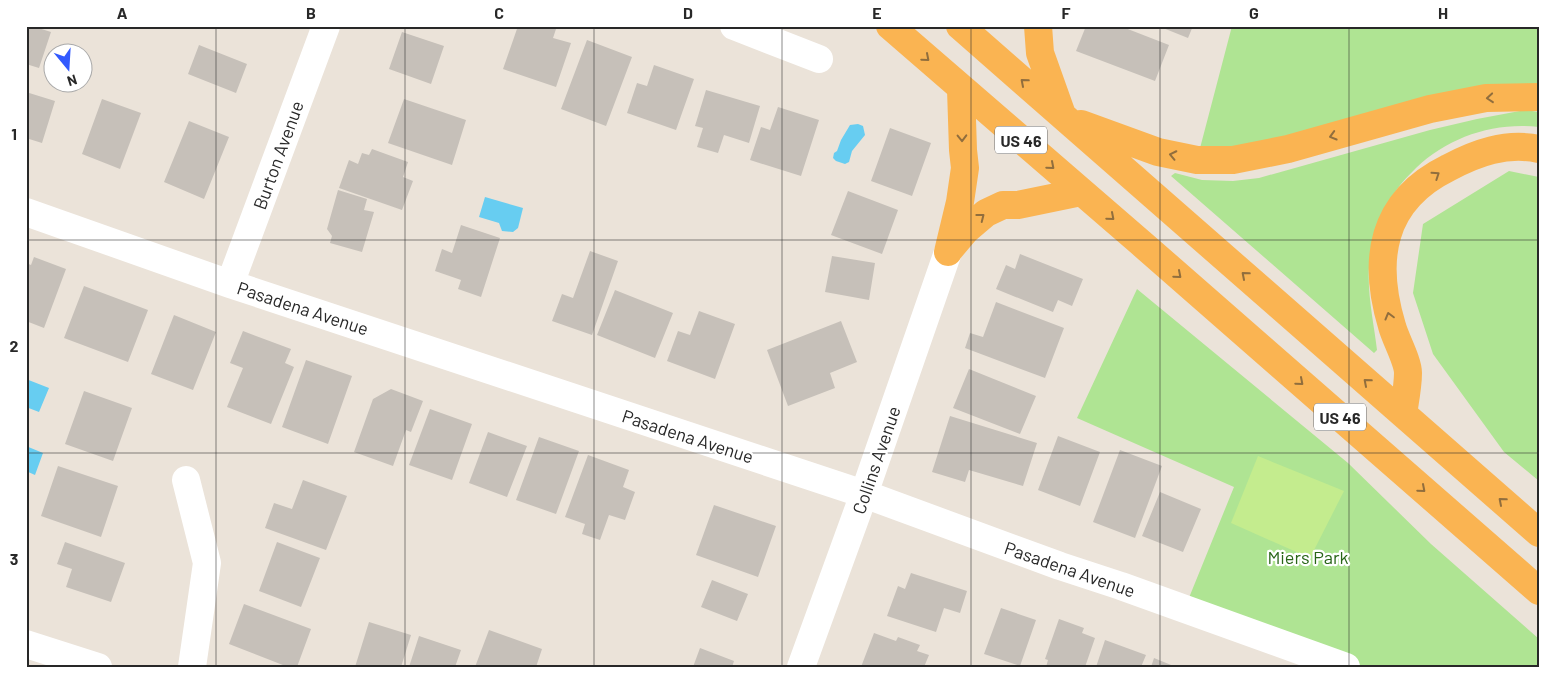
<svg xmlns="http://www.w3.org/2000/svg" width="1565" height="693" font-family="Barlow,sans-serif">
  <rect width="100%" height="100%" fill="#ebe3d9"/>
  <path fill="#afe493" d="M1232,26H1539V85L1277,142L1199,152Z
    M1525,110L1539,112V127C1493,122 1449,137 1416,168C1407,177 1397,187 1392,198C1388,206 1385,214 1381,223C1379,229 1375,237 1373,244C1363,277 1373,316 1377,350L1374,353L1171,176L1175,173L1202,180L1233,181L1259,178L1430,130L1477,119Z
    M1509,171L1539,177V481L1504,452L1433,354L1413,293L1423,224Z
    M1137,289L1348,463L1431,544L1539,639V667H1330L1184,610L1234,487L1077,418Z"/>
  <path fill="#c4ec8e" d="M1258,456L1344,491L1310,558L1231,523Z"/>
  <path fill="#67cdf1" d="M858,124L863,126L865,135L852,151L849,162L845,164L836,161L833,158L834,153L837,151L841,140L850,125Z
    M485,197L523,208L518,228L513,232L502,231L499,223L479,217Z
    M26,379L49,388L39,412L26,407Z
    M26,446L43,453L35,475L26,471Z"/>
  <path fill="#c6c0b9" d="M26,26H32L51,32L39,68L26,64Z
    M518,26H557L553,38L571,43L556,87L503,69Z
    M1086,26H1120L1169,45L1155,81L1076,51Z
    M1158,26H1193L1188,38Z
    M402,32L444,46L431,84L389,69Z
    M587,40L632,57L606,126L561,109Z
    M199,45L247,64L236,93L188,74Z
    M654,65L694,79L676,130L627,113L637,83L647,86Z
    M706,90L760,106L749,143L724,135L718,153L697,147L703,128L695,126Z
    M26,92L55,101L42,143L26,138Z
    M102,99L141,113L120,169L82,154Z
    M404,99L466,120L452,165L388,143Z
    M778,107L819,120L801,176L750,160L761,127L770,130Z
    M189,121L229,137L204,199L164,182Z
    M890,128L931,143L912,196L871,181Z
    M372,149L408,162L403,177L413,181L402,210L339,188L349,160L358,164L362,153L369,155Z
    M338,190L367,199L364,210L374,212L362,252L330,243L332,236L327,229Z
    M848,191L898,210L882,254L831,235Z
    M461,225L500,238L481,297L458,289L461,280L435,271L442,249L452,253Z
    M590,251L618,261L592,335L552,321L562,294L573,298Z
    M1020,254L1083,279L1072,306L1058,300L1053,312L996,289L1006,265L1015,269Z
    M832,256L875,263L869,300L825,292Z
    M34,257L66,269L44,328L26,321V263L31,265Z
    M84,286L148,310L128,362L64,338Z
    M615,290L673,313L655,358L597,335Z
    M996,302L1064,328L1045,378L965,348L970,333L983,337Z
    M699,311L735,324L715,379L667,361L678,331L690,335Z
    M174,315L216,332L193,390L151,374Z
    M841,321L857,362L830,373L835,388L788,406L767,350Z
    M243,331L291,349L285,363L294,367L271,424L227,407L243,368L230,363Z
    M306,360L352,376L328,444L282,427Z
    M969,369L1036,396L1020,434L953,408Z
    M391,389L423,401L411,432L406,430L393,466L354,452L373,399Z
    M84,391L132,408L113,461L65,444Z
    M430,409L472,424L452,480L409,465Z
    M950,416L1037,443L1023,486L969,470L965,482L932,472Z
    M488,432L527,446L507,497L469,483Z
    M1058,436L1100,452L1080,506L1038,490Z
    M539,437L579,451L556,514L516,500Z
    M1120,450L1162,466L1135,538L1093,522Z
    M588,455L629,470L623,487L635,492L625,520L609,515L600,540L582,534L585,524L565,517Z
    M58,466L118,486L101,537L41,516Z
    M303,480L347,496L326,550L265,528L274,503L292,509Z
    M1160,492L1201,509L1183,552L1142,536Z
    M714,505L776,526L758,577L696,555Z
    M65,542L125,563L111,602L66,587L72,569L57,564Z
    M277,542L320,558L301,607L259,591Z
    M911,573L967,591L960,613L944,608L936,632L887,616L898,586L905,589Z
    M712,580L748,594L737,621L701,607Z
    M244,604L311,629L297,667H288L229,644Z
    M1001,608L1036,620L1020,666L984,654Z
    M1059,619L1084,628L1082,633L1095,638L1085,667H1046L1048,660L1045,659Z
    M369,622L411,635L401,667H355Z
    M489,630L542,649L536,667H475Z
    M874,633L896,641L898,637L920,645L917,651L929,655L924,667H861Z
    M419,636L461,650L455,667H409Z
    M1105,640L1146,655L1141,667H1096Z
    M700,648L734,661L732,667H693Z
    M1154,658L1176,667H1151Z"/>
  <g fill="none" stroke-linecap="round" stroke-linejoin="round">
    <path stroke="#fff" stroke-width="28" d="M734,26L819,59
      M26,212L230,284L864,494L1060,566L1121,586L1346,667
      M230,284L326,26
      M186,480L207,563L192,667
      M26,644L98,667
      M801,667L864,494L948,252"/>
    <path stroke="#fab452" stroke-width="28" d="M890,26L1141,243L1539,591
      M960,26L1539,533
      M1038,26L1040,53L1061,112
      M1081,124L1158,152L1197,160H1233L1288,149L1430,109L1486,98L1539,97
      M950,249L966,230L986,213L1003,205H1018L1081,192
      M948,252L960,202L965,168L963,150L961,89
      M1403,414C1405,401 1408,386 1408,373C1408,361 1395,338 1392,326C1372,260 1381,201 1448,168C1476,153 1506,142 1539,149"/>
  </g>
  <defs><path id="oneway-chevron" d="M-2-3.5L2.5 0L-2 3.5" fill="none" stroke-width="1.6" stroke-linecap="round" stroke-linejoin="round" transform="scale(1.25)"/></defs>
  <g stroke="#916e3d">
    <use href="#oneway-chevron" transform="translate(926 58) rotate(41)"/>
    <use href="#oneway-chevron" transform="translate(1024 82) rotate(-139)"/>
    <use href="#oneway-chevron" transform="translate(1490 98) rotate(175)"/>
    <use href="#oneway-chevron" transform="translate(1333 136) rotate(164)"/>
    <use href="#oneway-chevron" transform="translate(962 138) rotate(89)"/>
    <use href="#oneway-chevron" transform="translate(1173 155) rotate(-168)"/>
    <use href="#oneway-chevron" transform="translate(1051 166) rotate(41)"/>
    <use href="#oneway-chevron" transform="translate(1436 175) rotate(-34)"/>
    <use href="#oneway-chevron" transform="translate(981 217) rotate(-38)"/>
    <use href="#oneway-chevron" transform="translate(1111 217) rotate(41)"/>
    <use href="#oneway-chevron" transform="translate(1178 275) rotate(41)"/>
    <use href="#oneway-chevron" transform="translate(1245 275) rotate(-139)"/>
    <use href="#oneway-chevron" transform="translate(1389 316) rotate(-105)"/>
    <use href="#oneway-chevron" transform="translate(1300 382) rotate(41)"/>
    <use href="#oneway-chevron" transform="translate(1367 382) rotate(-139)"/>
    <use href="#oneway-chevron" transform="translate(1422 489) rotate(41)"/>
    <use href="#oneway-chevron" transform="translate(1502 501) rotate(-139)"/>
  </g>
  <path fill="none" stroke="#282828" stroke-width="1" stroke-opacity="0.55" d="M216,26V667M405,26V667M594,26V667M782,26V667M971,26V667M1160,26V667M1349,26V667M26,240H1539M26,453H1539"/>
  <g text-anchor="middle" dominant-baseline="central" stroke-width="4.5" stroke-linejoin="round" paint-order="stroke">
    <g fill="#fff" stroke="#686868" stroke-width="1">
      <rect x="995" y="126.5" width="52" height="27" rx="4"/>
      <rect x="1314" y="403.5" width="52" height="27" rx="4"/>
    </g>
    <g font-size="16" font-weight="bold" fill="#282828">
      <text x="1021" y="140">US 46</text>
      <text x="1340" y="417">US 46</text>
    </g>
    <g font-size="18" fill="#282828" stroke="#fff">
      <text transform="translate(278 155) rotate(-70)">Burton Avenue</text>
      <text transform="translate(303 308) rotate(18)">Pasadena Avenue</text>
      <text transform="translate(688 436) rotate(18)">Pasadena Avenue</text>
      <text transform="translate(876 460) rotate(-71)">Collins Avenue</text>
      <text transform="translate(1070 569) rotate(19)">Pasadena Avenue</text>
    </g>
    <g font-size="18" fill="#286517" stroke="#fff">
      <text x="1308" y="557">Miers Park</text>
    </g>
  </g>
  <rect width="1565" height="693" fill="none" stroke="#ffffff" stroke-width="55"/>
  <g transform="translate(68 68) rotate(162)"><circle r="24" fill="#ffffff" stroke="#a9a9a9"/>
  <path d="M0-4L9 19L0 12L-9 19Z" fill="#3259fe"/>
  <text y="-8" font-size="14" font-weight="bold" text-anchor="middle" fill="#282828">N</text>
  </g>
  <rect x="28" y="28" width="1510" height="638" fill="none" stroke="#282828" stroke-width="2"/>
  <g font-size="16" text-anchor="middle" font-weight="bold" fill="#282828">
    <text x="122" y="19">A</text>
    <text x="311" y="19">B</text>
    <text x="499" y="19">C</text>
    <text x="688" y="19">D</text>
    <text x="877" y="19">E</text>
    <text x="1066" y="19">F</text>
    <text x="1254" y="19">G</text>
    <text x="1443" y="19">H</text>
    <text x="14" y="140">1</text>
    <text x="14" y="352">2</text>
    <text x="14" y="565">3</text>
  </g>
</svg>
